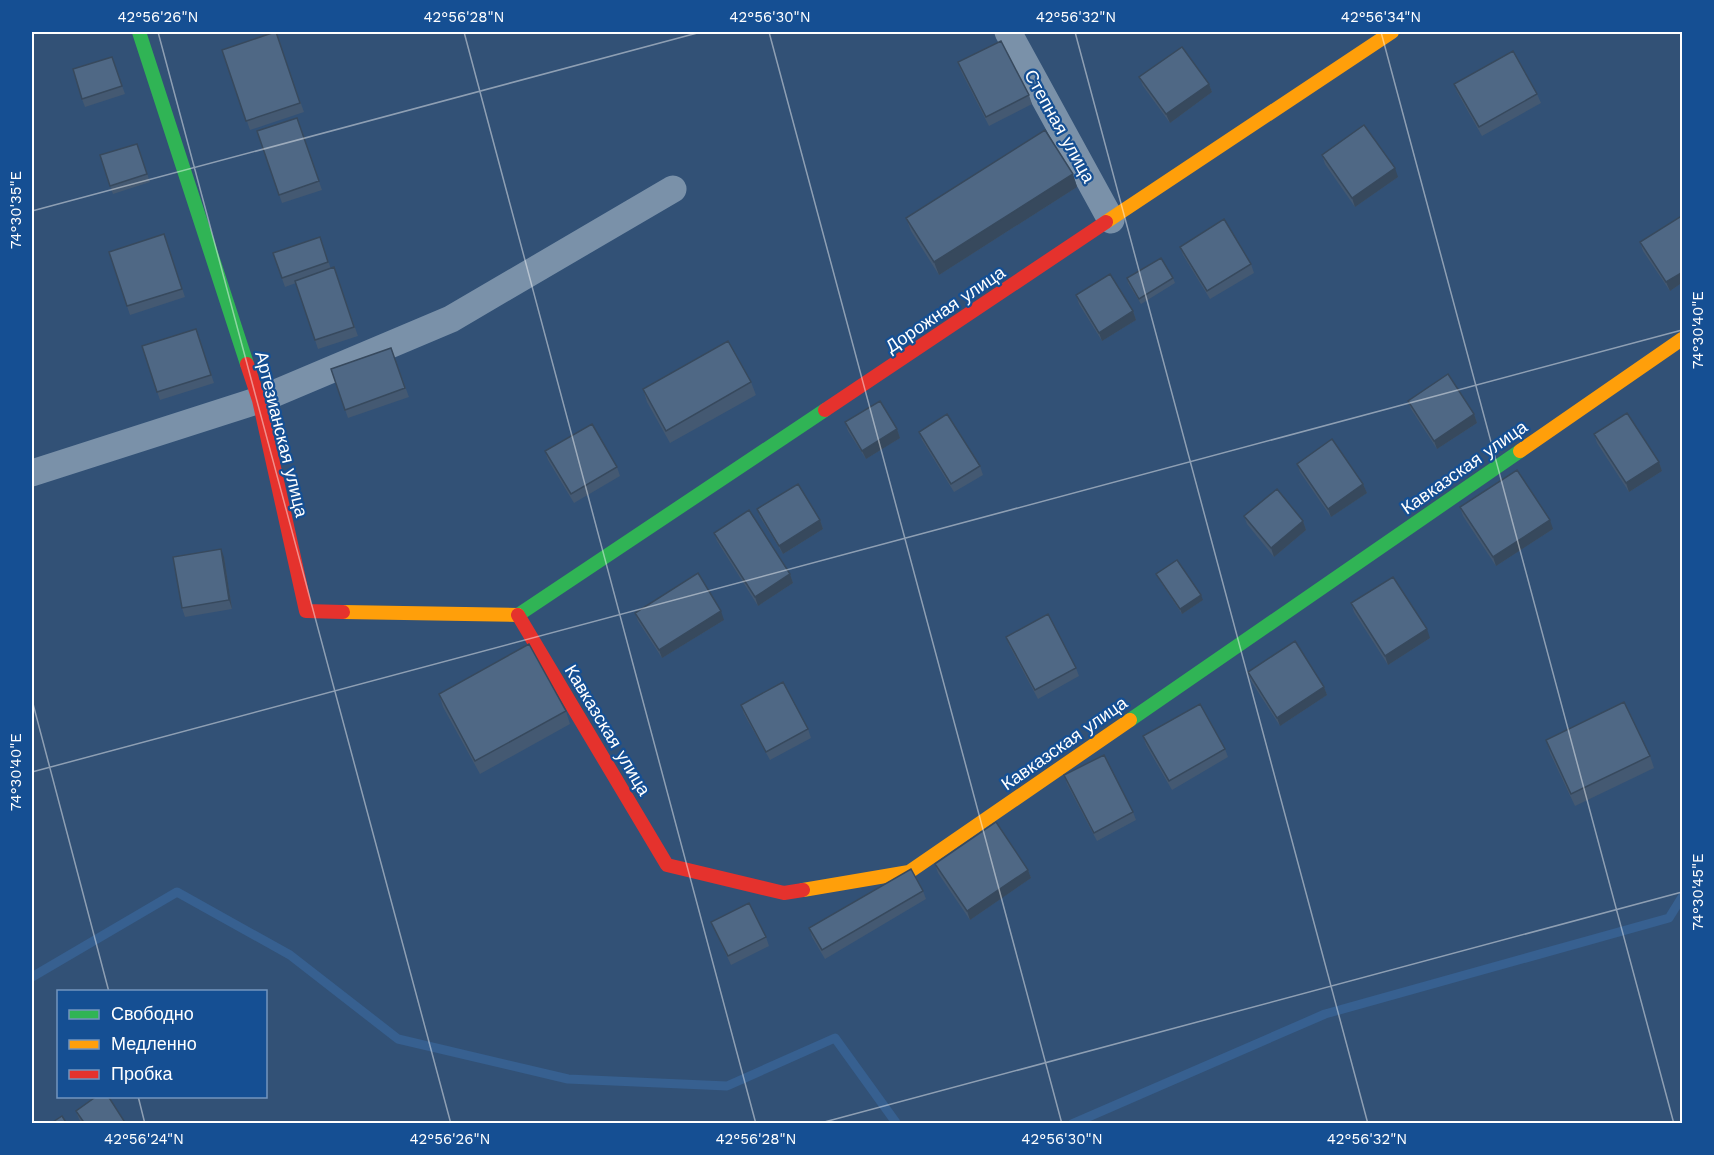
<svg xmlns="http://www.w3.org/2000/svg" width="1714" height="1155" font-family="'Work Sans',sans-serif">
  <rect width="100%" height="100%" fill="#325176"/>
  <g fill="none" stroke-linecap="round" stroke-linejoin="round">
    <path stroke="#376090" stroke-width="9" d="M32,977L177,892L290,955L398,1039L568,1079L727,1086L835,1038L897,1124
      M1072,1124L1325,1014L1669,918L1682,897"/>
    <path stroke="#7a91a9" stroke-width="27" d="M1008,32L1111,220
      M32,473L259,400L451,319L673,189"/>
    <path stroke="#30b455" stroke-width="14" d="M139,32L247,364
      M518,615L825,410
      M1130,720L1520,451"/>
    <path stroke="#ff9f0a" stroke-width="14" d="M1106,222L1392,32
      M1520,451L1682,339
      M343,612L518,615
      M803,890L909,872L1130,720"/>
    <path stroke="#e5322d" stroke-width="14" d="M247,364L259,400L306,611L343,612
      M825,410L1106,222
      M518,615L667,865L784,893L803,890"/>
  </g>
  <path fill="#445972" d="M275,32L304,112L250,130L222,50Z
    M112,57L125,94L85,107L82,99Z
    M958,62L1029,95L1032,104L989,126L961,71Z
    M1139,77L1209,84L1212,92L1170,123L1143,86Z
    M1454,84L1537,94L1541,103L1482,136L1457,92Z
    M297,118L322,190L282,203L257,131Z
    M137,144L150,182L113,194L110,186Z
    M1322,155L1398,177L1355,207L1325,164Z
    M1073,174L1077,187L939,275L911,231L906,218Z
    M1683,215V282L1670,291L1643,251L1640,242Z
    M164,234L185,297L130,315L127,306Z
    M320,237L331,269L334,267L358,336L318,349L296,283L285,287L273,253Z
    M1180,247L1251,264L1254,273L1210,299L1183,255Z
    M1127,278H1173L1175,283L1141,304L1128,283Z
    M1076,295L1133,311L1136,320L1102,341L1079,304Z
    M196,329L214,383L160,400L142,346Z
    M391,348L409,397L348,418L331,369Z
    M751,382L756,395L670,443L647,402L643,389Z
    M1408,401L1474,414L1477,423L1437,449L1411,409Z
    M845,422L897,429L900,438L866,459L848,431Z
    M919,432L980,466L983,475L954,492L922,440Z
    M1594,434L1659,462L1662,471L1629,492L1597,443Z
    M545,451L617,467L620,476L574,503L548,460Z
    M1297,464L1363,484L1367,493L1331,517L1300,472Z
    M1460,507L1553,529L1496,566L1463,516Z
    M757,509L820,520L823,529L783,554L760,517Z
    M1244,516L1303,521L1306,530L1274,557L1247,524Z
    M714,533L790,574L793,583L758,606L717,541Z
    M224,557L232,609L185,617L182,608Z
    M1156,574L1203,600L1182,614L1158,578Z
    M1351,603L1430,638L1388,665L1354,612Z
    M635,613L724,620L662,658L638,621Z
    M1006,637L1076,668L1079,676L1038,699L1009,645Z
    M1248,672L1324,687L1327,695L1280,726L1251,681Z
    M439,694L566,711L570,724L480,774L443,707Z
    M741,705L808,729L811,738L770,760L744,714Z
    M1143,736L1225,749L1228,757L1172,790L1146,745Z
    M1546,740L1650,756L1654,768L1575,806L1550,753Z
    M1064,775L1133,812L1136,820L1097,841L1067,784Z
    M935,864L1028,870L1031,878L970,920L938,873Z
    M923,891L926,899L825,959L812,937L809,928Z
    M711,922L766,937L769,946L731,965Z
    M76,1111L126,1124H82L79,1119Z"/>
  <path fill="#37495d" d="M1209,84L1212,92L1170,123L1166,114Z
    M1395,168L1398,177L1355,207L1352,198Z
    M1073,174L1077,187L939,275L934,262Z
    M1683,272V282L1670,291L1666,282Z
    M1133,311L1136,320L1102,341L1099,333Z
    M1474,414L1477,423L1437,449L1434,441Z
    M897,429L900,438L866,459L862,451Z
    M1659,462L1662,471L1629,492L1626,483Z
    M1363,484L1367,493L1331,517L1328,509Z
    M820,520L823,529L783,554L779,546Z
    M1550,520L1553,529L1496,566L1493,557Z
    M1303,521L1306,530L1274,557L1271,548Z
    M221,549L224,557L232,609L229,600Z
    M790,574L793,583L758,606L755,597Z
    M1201,595L1203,600L1182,614L1180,609Z
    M721,611L724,620L662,658L659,650Z
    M1427,629L1430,638L1388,665L1385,656Z
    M1324,687L1327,695L1280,726L1277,718Z
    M1028,870L1031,878L970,920L967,911Z"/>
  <path fill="#4f6885" stroke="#37495d" stroke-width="1.5" d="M275,32H276L300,103L246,121L222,50Z
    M1001,41L1029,95L986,117L958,62Z
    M1182,47L1209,84L1166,114L1139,77Z
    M1513,51L1537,94L1479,127L1454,84Z
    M112,57L122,86L82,99L73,69Z
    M297,118L319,181L279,195L257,131Z
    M1364,125L1395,168L1352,198L1322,155Z
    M1045,130L1073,174L934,262L906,218Z
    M137,144L147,174L110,186L100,155Z
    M1683,215V272L1666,282L1640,242Z
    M1224,219L1251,264L1207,291L1180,247Z
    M164,234L182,289L127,306L109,252Z
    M320,237L328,262L282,278L273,253Z
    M1161,258L1173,278L1139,299L1127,278Z
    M334,267L354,327L315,340L295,281Z
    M1110,274L1133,311L1099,333L1076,295Z
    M196,329L211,375L157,392L142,346Z
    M728,341L751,382L666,431L643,389Z
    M391,348L405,388L345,410L331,369Z
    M1448,374L1474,414L1434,441L1408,401Z
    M880,401L897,429L862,451L845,422Z
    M1627,413L1659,462L1626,483L1594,434Z
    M947,414L980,466L951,484L919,432Z
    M592,424L617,467L571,494L545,451Z
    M1332,439L1363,484L1328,509L1297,464Z
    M1517,470L1550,520L1493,557L1460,507Z
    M798,484L820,520L779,546L757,509Z
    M1277,489L1303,521L1271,548L1244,516Z
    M749,510L790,574L755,597L714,533Z
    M221,549L229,600L182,608L173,557Z
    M1177,560L1201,595L1180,609L1156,574Z
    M698,573L721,611L659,650L635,613Z
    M1393,577L1427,629L1385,656L1351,603Z
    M1048,614L1076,668L1035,690L1006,637Z
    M1295,641L1324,687L1277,718L1248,672Z
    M529,644L566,711L475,761L439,694Z
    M783,682L808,729L766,752L741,705Z
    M1624,702L1650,756L1571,794L1546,740Z
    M1200,704L1225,749L1169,781L1143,736Z
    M1104,755L1133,812L1094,833L1064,775Z
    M996,822L1028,870L967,911L935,864Z
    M911,869L923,891L822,950L809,928Z
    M749,903L766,937L728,956L711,922Z
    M97,1096H108L126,1124H85L76,1111Z
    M62,1116L67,1124H50Z"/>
  <path fill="none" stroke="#fff" stroke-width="1.5" stroke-opacity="0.45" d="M158,32L451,1124M464,32L756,1124M769,32L1062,1124M1075,32L1368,1124M1381,32L1674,1124M32,211L701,32M32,700L109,992M32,772L1682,330M138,1096L145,1124M817,1124L1682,892"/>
  <g text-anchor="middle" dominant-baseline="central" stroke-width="4.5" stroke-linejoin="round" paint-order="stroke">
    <g font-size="18" fill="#fff" stroke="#154f93">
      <text transform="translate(1060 126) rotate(61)">Степная улица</text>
      <text transform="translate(945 309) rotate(-34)">Дорожная улица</text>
      <text transform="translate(282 434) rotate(76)">Артезианская улица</text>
      <text transform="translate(1464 467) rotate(-35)">Кавказская улица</text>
      <text transform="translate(608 730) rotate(59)">Кавказская улица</text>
      <text transform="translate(1064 743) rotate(-35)">Кавказская улица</text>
    </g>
  </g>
  <rect width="1714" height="1155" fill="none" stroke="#154f93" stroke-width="66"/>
  <rect x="57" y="990" width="210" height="108" fill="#154f93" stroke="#7395be" stroke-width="1.5"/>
  <rect x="69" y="1010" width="30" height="9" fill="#30b455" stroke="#7395be" stroke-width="1.5"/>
  <text x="111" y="1020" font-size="18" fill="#ffffff">Свободно</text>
  <rect x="69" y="1040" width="30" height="9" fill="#ff9f0a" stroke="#7395be" stroke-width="1.5"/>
  <text x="111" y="1050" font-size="18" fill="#ffffff">Медленно</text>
  <rect x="69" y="1070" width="30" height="9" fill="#e5322d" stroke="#7395be" stroke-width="1.5"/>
  <text x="111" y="1080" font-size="18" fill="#ffffff">Пробка</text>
  <rect x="33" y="33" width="1648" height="1089" fill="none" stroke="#fff" stroke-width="2"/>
  <g font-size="15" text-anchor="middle" fill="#fff">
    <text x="158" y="22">42°56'26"N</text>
    <text x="464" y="22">42°56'28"N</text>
    <text x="770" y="22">42°56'30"N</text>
    <text x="1076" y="22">42°56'32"N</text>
    <text x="1381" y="22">42°56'34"N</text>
    <text transform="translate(16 210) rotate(-90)" y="5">74°30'35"E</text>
    <text transform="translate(1698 330) rotate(-90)" y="5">74°30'40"E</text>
    <text transform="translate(16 772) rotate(-90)" y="5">74°30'40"E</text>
    <text transform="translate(1698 892) rotate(-90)" y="5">74°30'45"E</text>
    <text x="144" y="1144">42°56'24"N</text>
    <text x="450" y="1144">42°56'26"N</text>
    <text x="756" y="1144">42°56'28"N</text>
    <text x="1062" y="1144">42°56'30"N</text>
    <text x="1367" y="1144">42°56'32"N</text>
  </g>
</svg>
